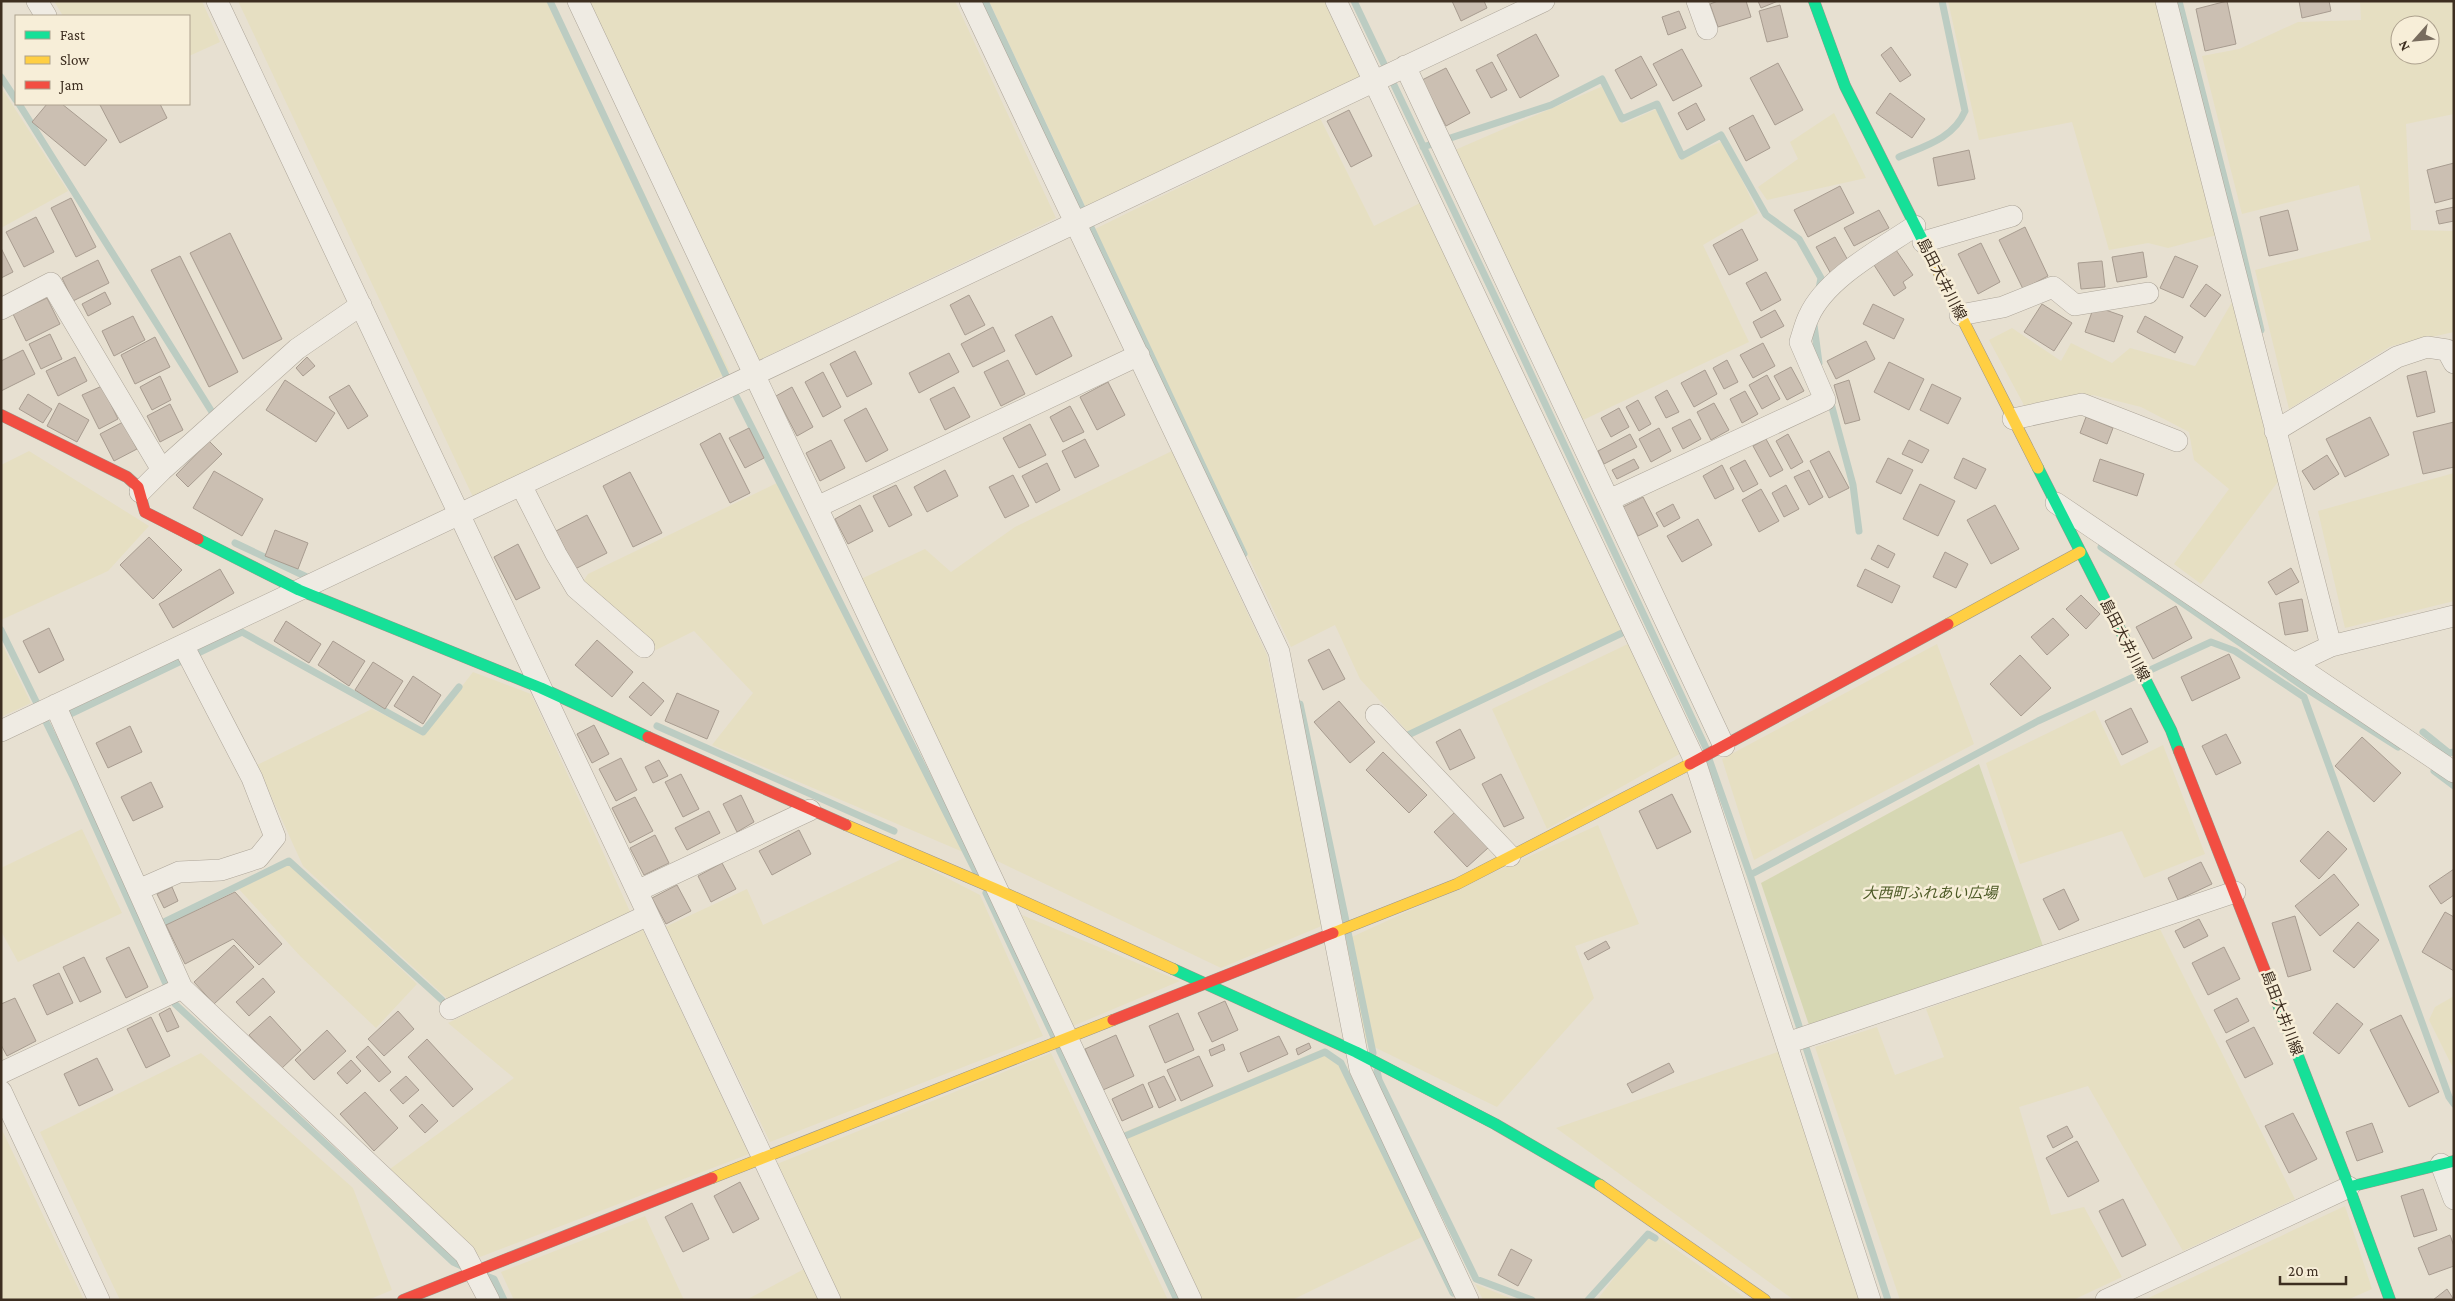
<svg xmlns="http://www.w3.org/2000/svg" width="2455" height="1301" font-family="'Crimson Pro','Noto Sans JP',serif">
  <rect width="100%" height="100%" fill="#e7e0d1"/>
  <path fill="#e6dfc2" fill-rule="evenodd" d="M54,1H202L220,42L189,56V16H63Z
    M238,1H552L730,372L473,497Z
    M586,1H955L1056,218L759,360Z
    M989,1H1326L1362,78L1086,208Z
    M1948,1H2159L2217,235L2168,248L2148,243L2109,250L2072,122L1979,140Z
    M2360,1H2454V114L2406,124L2411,230L2454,231V332L2391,346L2289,409L2255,270L2371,240L2359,185L2242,214L2202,56L2239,49L2298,22L2361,20ZM2400,25H2430V55H2400Z
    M1603,86L1623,124L1661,107L1679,159L1723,141L1758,213L1703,245L1749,342L1583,420L1455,150Z
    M1,87L68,191L1,228Z
    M1834,113L1866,178L1767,200L1758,187L1798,159L1790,142Z
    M1320,118L1374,226L1422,202L1624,629L1409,733L1360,679L1335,625L1291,647L1093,230Z
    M2232,302L2280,479L2201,584L2174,564L2229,489L2194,460L2189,432L2141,407L2093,395L2025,407L1989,340L2012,328L2061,361L2071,343L2112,363L2130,348L2195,366Z
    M29,451L149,526L108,571L1,620V465Z
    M1172,451L1267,655L1324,925L1221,968L993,859L861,579L925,549L951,572L1015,527Z
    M2454,473V601L2345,628L2318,511Z
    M777,483L963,852L712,745L753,693L694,631L656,650L582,583L588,574Z
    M1,642L31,703L1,717Z
    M1632,642L1683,752L1547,829L1492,709Z
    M1937,644L1974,744L1754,860L1722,759Z
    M473,672L531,694L632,916L450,1001L303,866L257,765L372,709L425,734Z
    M2095,710L2121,766L2163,745L2205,854L2144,878L2122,831L2020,864L1986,763Z
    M1598,825L1639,924L1575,946L1594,998L1497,1107L1366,1043L1345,940Z
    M82,829L122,913L18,962L1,931V868Z
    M906,857L980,895L1043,1036L770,1142L665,927L747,889L763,925Z
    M289,863L417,984L376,1028L301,957L237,887Z
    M1022,915L1180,981L1073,1026Z
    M2158,925L2295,1199L2183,1251L2088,1086L2019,1107L2051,1215L2084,1207L2122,1277L2073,1300H1900L1815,1047L1877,1027L1895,1075L1944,1057L1926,1009Z
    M642,928L749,1154L480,1257L390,1169L514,1078L448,1023Z
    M2454,996V1065L2452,1066L2429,1020L2435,1007Z
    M1325,1048L1347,1067L1426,1235L1292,1300H1199L1122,1133Z
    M1781,1051L1860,1300H1794L1556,1128Z
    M201,1053L353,1188L392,1290L368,1300H120L40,1132Z
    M1051,1053L1168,1300H841L777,1164Z
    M1,1128L84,1300H1Z
    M2345,1206L2372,1289L2347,1300H2144Z
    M645,1216L684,1300H514L501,1272Z
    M1650,1231L1748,1300H1597Z
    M806,1268L821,1300H746Z
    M1475,1284L1515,1300H1483Z"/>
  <path fill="#d6d7b3" d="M1979,764L2044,949L1810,1028L1761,883Z"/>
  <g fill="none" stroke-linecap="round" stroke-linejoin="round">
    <path stroke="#bcccc2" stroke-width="7" d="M550,1L729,382L976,872
      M985,1L1244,554
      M1354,1L1504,316L1706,748
      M2179,1L2237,228L2261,330
      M1,77L16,100
      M19,104L212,412
      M1423,147L1551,105L1602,79L1622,119L1657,104L1682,156L1721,135L1766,215L1799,239L1821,278L1819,289
      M1899,157C1925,146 1954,138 1965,111L1942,1
      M1814,325L1819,363
      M1830,400L1853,485L1859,531
      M235,543L311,579
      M2101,547L2310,691L2398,747
      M1,630L75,781L175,1004L453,1262L464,1267
      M2148,671L2211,642L2235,651L2304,697L2449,1097L2454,1104
      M1300,704L1346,921
      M64,717L242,632L423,732L459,687
      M657,726L894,831
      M2423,732L2449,753L2454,752
      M1408,735L1622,633
      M1709,759L1750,875L2038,721L2138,675
      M2434,771L2454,786
      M1750,875L1888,1300
      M986,893L1054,1037
      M156,926L289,861L442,1000
      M1348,932L1373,1053
      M1058,1047L1177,1300
      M1377,1071L1379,1080L1476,1279L1532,1300
      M1118,1139L1325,1052L1341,1063L1453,1293
      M486,1276L494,1279L504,1300
      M1588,1300L1648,1234L1655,1238"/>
  </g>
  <path fill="#cbbfb2" stroke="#a89c90" d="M1452,1H1484L1487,8L1461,21Z
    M1718,1H1746L1751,17L1718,27L1710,4Z
    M1758,1H1778L1761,8Z
    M2227,1L2236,44L2205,51L2196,9Z
    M2299,1H2329L2331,11L2302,18Z
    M1780,5L1788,37L1767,42L1759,11Z
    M1679,11L1686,28L1668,35L1662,17Z
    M1536,34L1559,76L1520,98L1497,55Z
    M1891,47L1911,75L1900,82L1881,55Z
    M1682,49L1702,86L1673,101L1653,64Z
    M1641,56L1657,85L1631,99L1615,70Z
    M1492,62L1507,90L1491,98L1476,70Z
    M1778,63L1803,110L1775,125L1750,78Z
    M1446,68L1470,113L1446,126L1422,80Z
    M1890,93L1925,119L1912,138L1876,113Z
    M1696,103L1705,120L1687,130L1678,113Z
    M47,104H62L107,140L85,166L32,122Z
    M103,104H160L167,118L120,143L100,105Z
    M1349,110L1372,156L1351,167L1327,121Z
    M1753,115L1770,148L1746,161L1729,128Z
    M1969,150L1975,179L1938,186L1933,158Z
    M2454,163V198L2435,203L2427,170Z
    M1840,186L1854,213L1808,237L1794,210Z
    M71,198L96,247L76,257L51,208Z
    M2454,207V221L2439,224L2436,211Z
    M1879,210L1889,228L1854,246L1844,228Z
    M2288,210L2298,250L2269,256L2260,217Z
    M36,217L54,252L24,267L6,232Z
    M2025,227L2048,276L2023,289L1999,240Z
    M1742,229L1758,260L1729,275L1713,245Z
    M230,233L282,339L243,359L190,253Z
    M1835,237L1850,264L1831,274L1816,247Z
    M1981,243L2000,282L1978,294L1958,254Z
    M1,248L13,272L1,278Z
    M1896,250L1913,275L1903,282L1906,288L1894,296L1874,265Z
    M2143,252L2147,277L2117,282L2112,257Z
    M180,256L238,372L209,387L151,270Z
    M2175,256L2198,266L2183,298L2160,288Z
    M98,260L109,283L73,301L62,278Z
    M2102,261L2105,287L2081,289L2078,263Z
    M1766,272L1781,300L1761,311L1746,283Z
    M2206,284L2221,295L2205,317L2190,306Z
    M105,292L111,304L88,316L82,304Z
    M969,295L985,325L965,335L950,305Z
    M47,298L60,324L26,341L13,314Z
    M1873,304L1904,319L1894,339L1863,324Z
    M2042,304L2072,323L2054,351L2024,332Z
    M2094,306L2123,316L2114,342L2085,332Z
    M1775,310L1784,326L1761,338L1753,322Z
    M133,316L145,340L114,356L102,331Z
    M1052,316L1072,356L1036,375L1015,335Z
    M2145,316L2183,337L2175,353L2137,332Z
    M993,327L1005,351L973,367L961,344Z
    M50,334L62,359L41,369L29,344Z
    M155,337L170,367L135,384L121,355Z
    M1866,341L1875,359L1836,379L1827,361Z
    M1763,343L1775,366L1753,378L1740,355Z
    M23,350L35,374L1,391V361Z
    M855,351L872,384L847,397L830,364Z
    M949,353L959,372L919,393L909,373Z
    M75,357L87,381L58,396L46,371Z
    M307,357L315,366L303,376L296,368Z
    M1008,360L1025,394L1001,406L984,372Z
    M1727,360L1738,382L1724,389L1713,368Z
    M1889,362L1924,379L1909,410L1874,392Z
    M1791,367L1804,391L1787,400L1774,376Z
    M1705,370L1717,394L1694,407L1681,383Z
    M2426,371L2435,412L2417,417L2407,376Z
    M823,372L841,407L823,417L805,382Z
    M1767,375L1780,399L1762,409L1749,385Z
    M160,376L171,400L152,410L140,387Z
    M285,380L335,413L316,442L266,410Z
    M1849,380L1860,420L1845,424L1834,385Z
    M1108,382L1125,415L1097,430L1080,397Z
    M1932,384L1961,398L1948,424L1920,410Z
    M349,385L368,416L348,429L329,397Z
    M102,386L118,419L99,429L82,395Z
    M792,387L813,427L797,436L776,396Z
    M954,387L970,417L945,430L930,399Z
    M1667,390L1679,412L1666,418L1655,397Z
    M1745,391L1758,414L1742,423L1730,399Z
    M28,394L52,409L43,423L19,409Z
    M1638,400L1651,424L1639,431L1626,407Z
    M59,403L89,420L77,442L47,426Z
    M1714,403L1729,430L1711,440L1697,412Z
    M170,404L183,430L160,442L147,416Z
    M1070,406L1084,432L1063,442L1050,417Z
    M866,408L888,450L866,462L844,420Z
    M1619,408L1629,427L1611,437L1601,418Z
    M2086,417L2113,428L2107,444L2080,433Z
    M2370,417L2389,455L2345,477L2326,439Z
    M1690,419L1701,439L1683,449L1672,428Z
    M123,422L137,449L114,461L100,434Z
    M2454,422V467L2423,474L2413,432Z
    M1030,424L1046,455L1019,468L1003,438Z
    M749,428L764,458L745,468L729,438Z
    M1659,428L1671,451L1651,462L1639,439Z
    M720,433L750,493L730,503L700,444Z
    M1630,434L1637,447L1604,464L1598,451Z
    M1788,434L1803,462L1791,469L1776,441Z
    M1085,439L1099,466L1075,478L1062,451Z
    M1766,439L1783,470L1770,477L1753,446Z
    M831,440L845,468L820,481L806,453Z
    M1909,440L1929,450L1922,463L1902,454Z
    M209,441L222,454L188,487L176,475Z
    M1829,451L1849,488L1829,498L1810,461Z
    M2327,455L2339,474L2314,490L2302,471Z
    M1888,458L1913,470L1901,494L1876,482Z
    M1963,458L1986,469L1976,489L1954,478Z
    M1634,459L1639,468L1617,479L1612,470Z
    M2100,459L2144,474L2137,496L2093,481Z
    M1745,460L1758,484L1743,492L1730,468Z
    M1047,463L1060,490L1036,503L1022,476Z
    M1722,465L1734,489L1715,499L1703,476Z
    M945,470L958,496L927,512L914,487Z
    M1809,470L1823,497L1809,505L1794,477Z
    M214,471L263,499L242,536L193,508Z
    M630,472L662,533L633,547L603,486Z
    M1013,475L1029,506L1005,518L989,487Z
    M1920,484L1955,501L1938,536L1903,519Z
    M896,485L912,515L889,527L873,496Z
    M1786,485L1799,509L1784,517L1772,493Z
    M1761,489L1779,521L1759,532L1742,500Z
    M1643,497L1658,526L1638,536L1623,507Z
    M1673,504L1680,518L1664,527L1656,513Z
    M860,505L873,531L848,544L835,519Z
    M1995,505L2019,549L1991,564L1967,520Z
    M587,515L607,553L575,569L556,531Z
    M1698,519L1712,545L1682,562L1667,536Z
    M275,530L308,543L298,569L265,556Z
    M149,537L182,570L153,599L120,565Z
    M518,544L540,588L516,600L494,557Z
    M1878,545L1895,554L1888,568L1871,559Z
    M1945,552L1968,564L1956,588L1933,577Z
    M2291,568L2299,582L2276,595L2268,582Z
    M220,569L234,593L173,628L159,604Z
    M1865,569L1900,586L1892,603L1857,586Z
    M2081,595L2100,614L2086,629L2066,609Z
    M2302,599L2308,631L2285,635L2279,603Z
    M2176,606L2192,638L2153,659L2136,627Z
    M2053,618L2069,635L2047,655L2031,637Z
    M286,621L321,644L309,663L274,641Z
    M49,628L64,660L39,673L23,641Z
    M597,640L633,672L612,697L575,665Z
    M333,641L365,661L349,686L318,665Z
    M1329,649L1345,679L1323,690L1308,660Z
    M2229,654L2240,678L2192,701L2181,677Z
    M2020,655L2051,688L2021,716L1990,684Z
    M373,662L403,681L385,709L355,690Z
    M413,676L441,695L423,724L394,706Z
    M643,682L664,701L651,716L629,697Z
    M677,693L719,711L707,739L665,721Z
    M1339,701L1375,742L1350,763L1314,722Z
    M2131,708L2148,742L2122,755L2105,721Z
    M594,725L609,754L592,763L577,734Z
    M130,726L142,752L108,768L96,743Z
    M1460,729L1475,758L1450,770L1436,742Z
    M2226,734L2241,763L2216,775L2202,746Z
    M2362,737L2401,773L2374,802L2335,766Z
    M1383,752L1427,795L1409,813L1366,770Z
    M621,758L637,790L616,801L599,769Z
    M659,760L668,776L653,783L645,767Z
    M681,774L699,809L683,817L665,782Z
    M1501,774L1524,818L1504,827L1482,784Z
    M151,782L163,807L133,821L121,797Z
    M1672,794L1691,832L1657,849L1639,811Z
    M741,795L754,822L737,832L723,804Z
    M635,797L653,831L630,843L612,808Z
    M709,811L720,833L687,850L675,828Z
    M1455,812L1488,848L1467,867L1434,832Z
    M799,830L811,854L772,875L759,851Z
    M2328,831L2347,849L2319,879L2300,861Z
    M655,835L669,863L644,875L630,848Z
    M2201,862L2212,884L2178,900L2168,878Z
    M722,863L736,889L711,902L698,876Z
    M2454,869V895L2441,904L2429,886Z
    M2334,874L2359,905L2320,936L2295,906Z
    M677,885L691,911L666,924L652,898Z
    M172,887L178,901L164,908L157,894Z
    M2064,889L2079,920L2059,930L2043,899Z
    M235,892L282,944L259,965L233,939L185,964L166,925Z
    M2445,912L2454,917V971L2422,952Z
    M2295,916L2311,970L2288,977L2272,923Z
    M2199,919L2208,936L2184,948L2175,931Z
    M2358,922L2379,940L2354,968L2333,951Z
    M1606,941L1610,948L1588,960L1584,953Z
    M234,945L254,967L214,1004L194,982Z
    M129,947L148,987L126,998L106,958Z
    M2224,947L2240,979L2208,995L2192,963Z
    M84,957L101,992L80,1002L63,967Z
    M59,973L73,1003L47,1015L33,985Z
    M263,978L275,992L249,1016L236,1002Z
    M15,998L36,1041L7,1056L1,1045V1004Z
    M2237,998L2249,1021L2226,1033L2214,1010Z
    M1225,1001L1238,1030L1212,1042L1198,1013Z
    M2337,1003L2363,1024L2339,1054L2313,1033Z
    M170,1008L179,1027L167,1032L159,1014Z
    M398,1011L414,1029L384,1056L368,1039Z
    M1178,1013L1194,1050L1165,1063L1149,1026Z
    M2401,1015L2439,1092L2409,1107L2370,1030Z
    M270,1016L301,1050L281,1069L249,1035Z
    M151,1017L170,1056L146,1068L127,1029Z
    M2254,1027L2273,1064L2245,1078L2226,1041Z
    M327,1030L346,1051L314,1080L295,1060Z
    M1116,1035L1134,1076L1103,1090L1085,1049Z
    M1279,1036L1288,1054L1248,1072L1240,1053Z
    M427,1039L473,1089L453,1107L408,1057Z
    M1309,1043L1311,1048L1298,1055L1296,1049Z
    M1223,1044L1225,1050L1211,1056L1209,1050Z
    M368,1046L391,1072L379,1082L356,1057Z
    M1199,1056L1213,1086L1181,1101L1167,1070Z
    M97,1058L113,1090L79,1106L64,1074Z
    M351,1060L361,1071L347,1084L337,1073Z
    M1669,1063L1674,1072L1632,1093L1627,1084Z
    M406,1076L419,1090L403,1104L390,1090Z
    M1164,1076L1176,1100L1159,1108L1148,1083Z
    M1143,1084L1153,1107L1122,1121L1112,1099Z
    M365,1092L398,1128L374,1151L340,1114Z
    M422,1104L438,1121L425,1133L409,1116Z
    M2293,1113L2317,1159L2289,1173L2265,1126Z
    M2372,1123L2383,1152L2357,1161L2346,1132Z
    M2067,1126L2073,1137L2053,1148L2047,1136Z
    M2077,1141L2099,1181L2068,1197L2046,1158Z
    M740,1182L759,1219L733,1233L714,1196Z
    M2423,1189L2437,1230L2414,1237L2401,1196Z
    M2123,1199L2146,1245L2122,1257L2099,1211Z
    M692,1203L709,1239L683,1252L665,1217Z
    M2450,1235L2454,1246V1266L2429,1275L2418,1248Z
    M1511,1249L1532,1260L1518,1286L1498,1275Z
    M2447,1289L2454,1300H2433Z"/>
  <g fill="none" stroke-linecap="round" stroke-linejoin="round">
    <defs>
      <path id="street" d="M37,1L46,16
        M217,1L830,1300
        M578,1L1191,1300
        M970,1L1279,652L1360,1069L1468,1300
        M1336,1L1695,761L1870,1300
        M1697,1L1707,29
        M2166,1L2331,646
        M1405,66L1724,746
        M1923,242L2012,216
        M1,309L51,283L162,470
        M1960,315L2003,307L2053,287L2075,305L2148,293
        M2013,419L2082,404L2177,441
        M2275,431L2397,357L2427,347L2447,350L2454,363
        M521,485L556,554L576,588L644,647
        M140,492L162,470L297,349L361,305
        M1609,500L1825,400L1800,342C1803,333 1805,324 1809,316C1826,278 1881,249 1915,226
        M2056,503L2454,772
        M817,507L1139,355
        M2295,663L2331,646L2454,616
        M55,705L182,988L465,1254L489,1300
        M1376,715L1510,856
        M1,731L1544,1
        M138,890L179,872L221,870L258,858L275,837L252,778L183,645
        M637,891L810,810
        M450,1009L648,915
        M1787,1043L2235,892
        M1,1073L182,988
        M1,1091L99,1300
        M2441,1164L2454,1199
        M2106,1300L2349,1187"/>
      <path id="fast" d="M1814,1L1845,86L1935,265
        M2038,468L2171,730L2179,751
        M198,539L299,590L541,688L648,737
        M1173,969L1356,1052L1495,1124L1600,1185
        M2272,989L2349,1187L2390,1300
        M2349,1187L2454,1161"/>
      <path id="slow" d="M1935,265L2038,468
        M1948,624L2080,552
        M846,825L998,890L1173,969
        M1333,933L1457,884L1690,764
        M712,1178L1113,1020
        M1600,1185L1765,1300"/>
      <path id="jam" d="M1,415L127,477L138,487L145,512L198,539
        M648,737L846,825
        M2179,751L2272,989
        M1690,764L1948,624
        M1113,1020L1333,933
        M403,1300L712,1178"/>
    </defs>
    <use href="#street" stroke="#ada599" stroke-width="22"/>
    <use href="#fast" stroke="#9c958a" stroke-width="12"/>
    <use href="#slow" stroke="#9c958a" stroke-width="12"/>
    <use href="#jam" stroke="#9c958a" stroke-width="12"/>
    <use href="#street" stroke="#efebe3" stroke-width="21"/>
    <use href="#fast" stroke="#16e098" stroke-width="11"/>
    <use href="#slow" stroke="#ffcf43" stroke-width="11"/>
    <use href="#jam" stroke="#f24e42" stroke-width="11"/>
  </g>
  <g text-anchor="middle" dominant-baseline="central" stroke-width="5" stroke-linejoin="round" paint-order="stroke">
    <g font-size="15" fill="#3d2e20" stroke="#f7eed8">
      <text transform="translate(1942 279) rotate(63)">島田大井川線</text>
      <text transform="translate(2125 640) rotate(63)">島田大井川線</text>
      <text transform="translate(2282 1013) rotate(69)">島田大井川線</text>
    </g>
    <g font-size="15" font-style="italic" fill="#4d5a26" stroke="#f7eed8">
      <text x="1930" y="893">大西町ふれあい広場</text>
    </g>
  </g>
  <rect width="2455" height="1301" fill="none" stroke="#3d2e20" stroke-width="5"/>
  <rect x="15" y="15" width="175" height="90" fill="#f7eed8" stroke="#ada18e"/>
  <rect x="25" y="31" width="25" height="8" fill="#16e098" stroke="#ada18e"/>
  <text x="60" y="40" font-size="15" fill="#3d2e20">Fast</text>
  <rect x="25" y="56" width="25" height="8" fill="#ffcf43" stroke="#ada18e"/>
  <text x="60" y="65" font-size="15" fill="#3d2e20">Slow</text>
  <rect x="25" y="81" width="25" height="8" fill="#f24e42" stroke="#ada18e"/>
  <text x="60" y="90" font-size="15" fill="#3d2e20">Jam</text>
  <g transform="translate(2415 40) rotate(243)"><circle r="24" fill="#f7eed8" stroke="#ada18e"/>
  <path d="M0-4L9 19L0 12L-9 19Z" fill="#786c5e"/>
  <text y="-8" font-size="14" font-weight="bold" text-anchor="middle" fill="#3d2e20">N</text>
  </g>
  <path d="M2280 1276v8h66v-8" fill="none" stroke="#3d2e20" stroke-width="2.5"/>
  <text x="2288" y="1276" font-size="15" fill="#3d2e20" stroke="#f7eed8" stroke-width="4" paint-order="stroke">20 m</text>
</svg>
